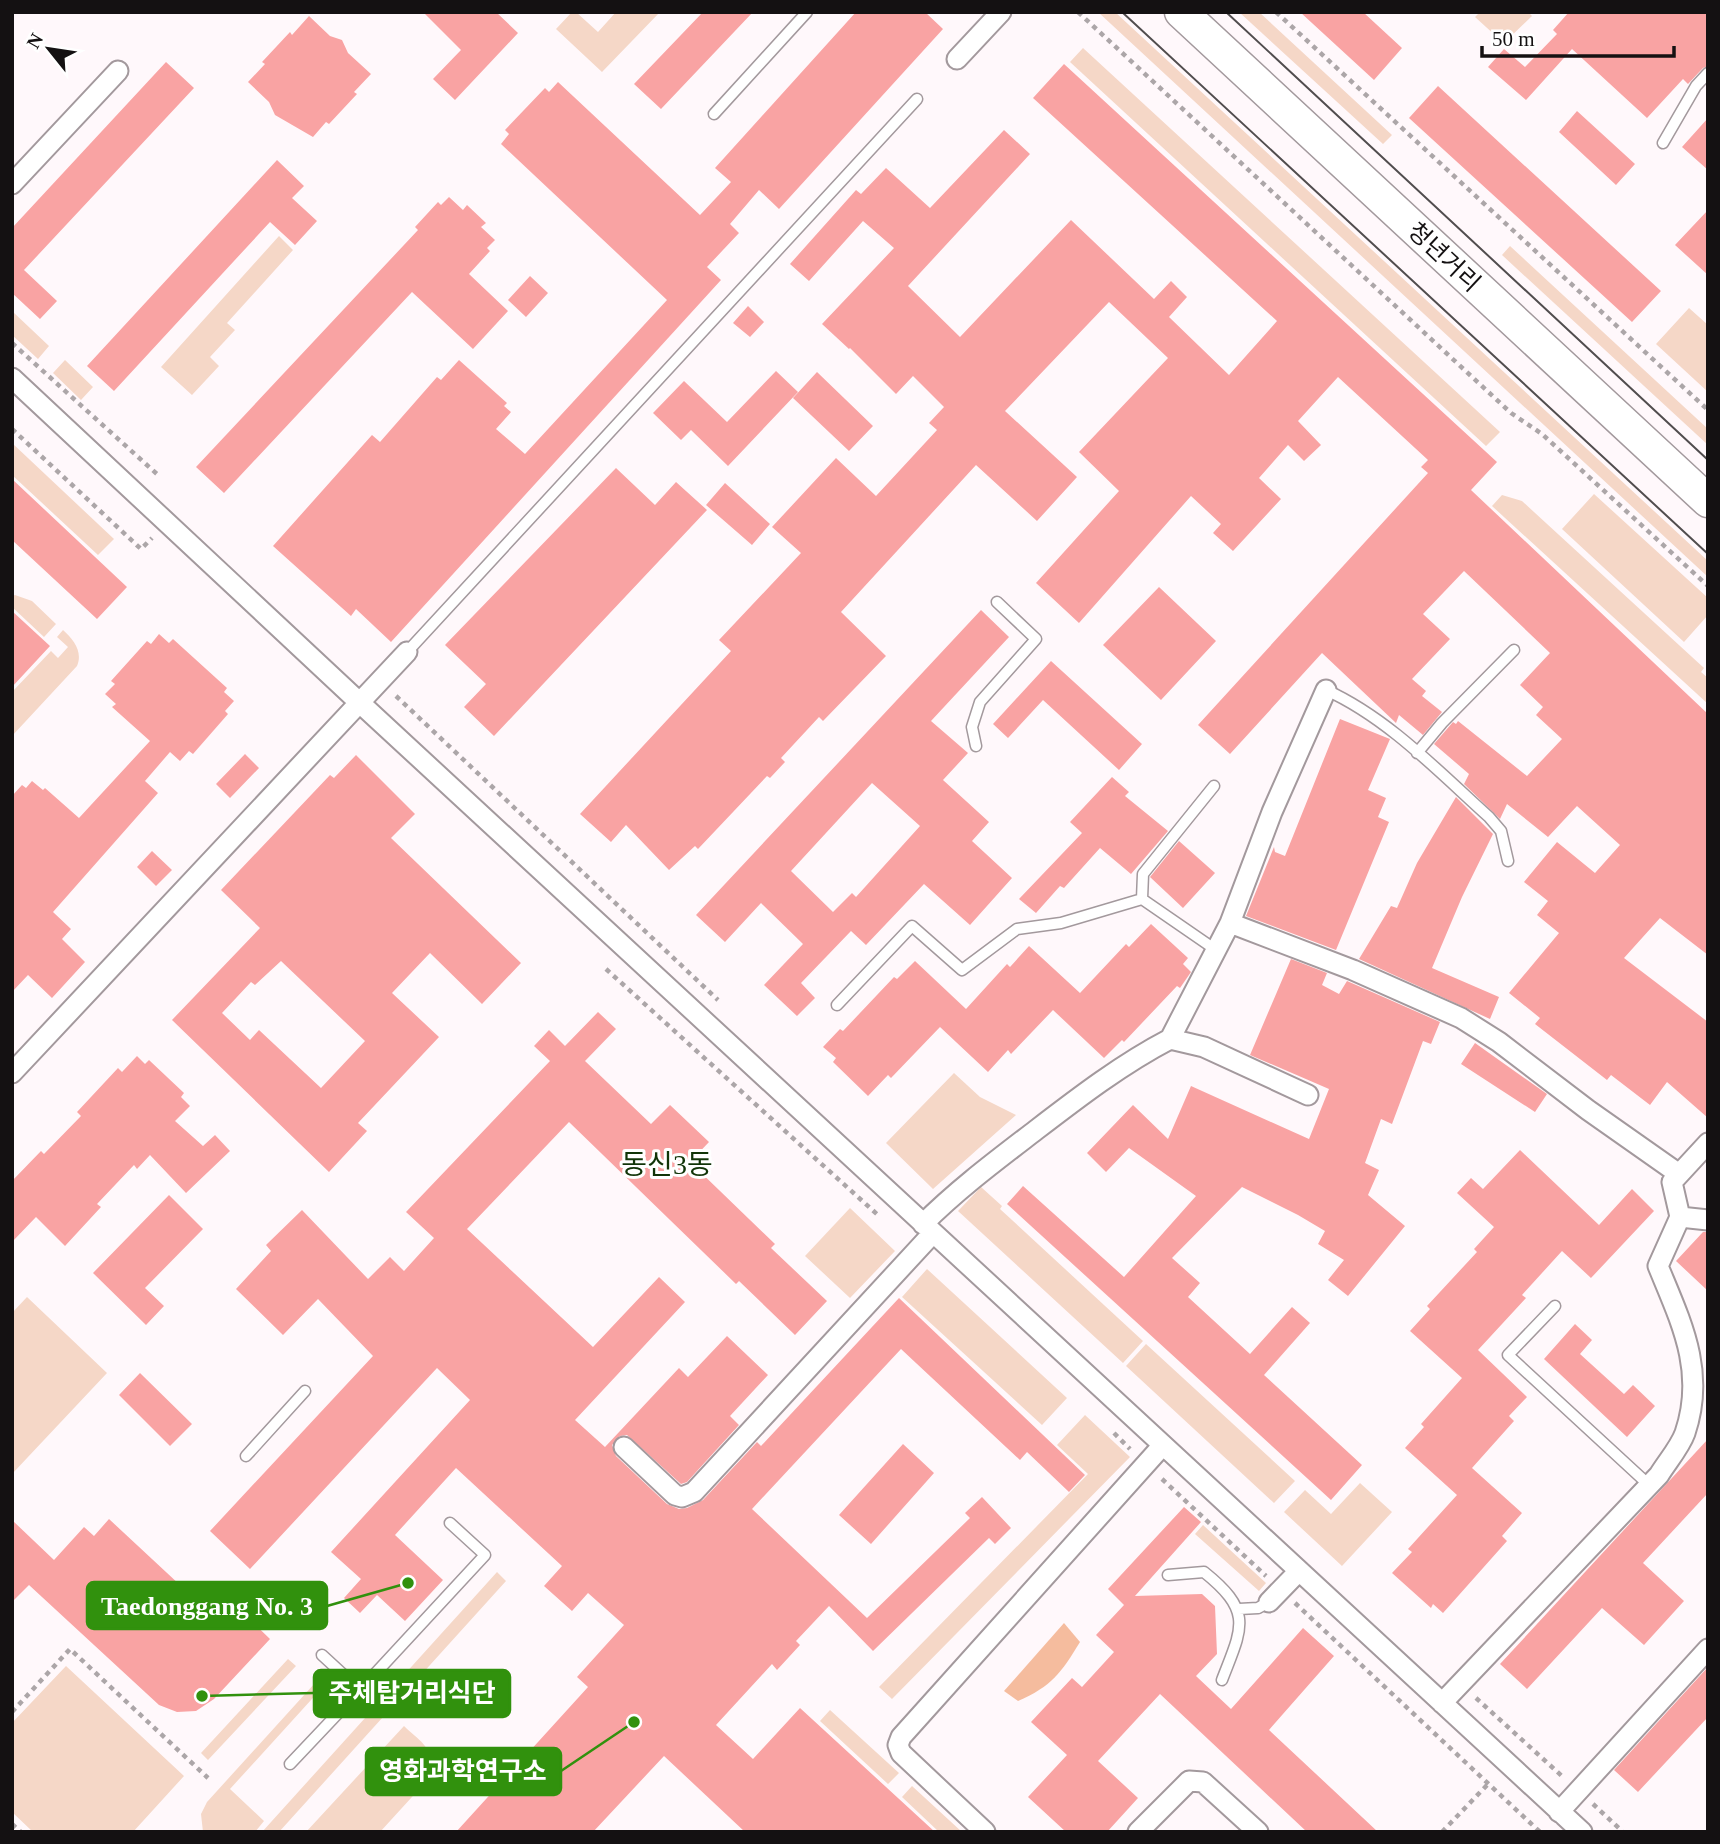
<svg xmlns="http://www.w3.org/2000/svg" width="1720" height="1844" font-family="'Times New Roman','Noto Sans KR',serif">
  <rect width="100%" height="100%" fill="#fff8fb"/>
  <path fill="#f5d7c7" d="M572,12H576L598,32L616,12H660L602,72L556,29Z
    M1098,12H1115L1708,561V577Z
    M1239,12H1259L1392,135L1383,144Z
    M1480,12H1528L1532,16L1506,41L1497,37L1475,17Z
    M1083,48L1500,432L1486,446L1070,62Z
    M279,236L293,250L227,323L235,330L210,357L219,366L192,395L161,367Z
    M1510,246L1708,429V445L1502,255Z
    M1689,308L1708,325V392L1656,344Z
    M12,311L49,346L38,359L12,335Z
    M65,360L93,387L81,400L53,373Z
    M12,443L114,539L98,555L12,475Z
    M1594,494L1708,598V615L1684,642L1562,529Z
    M1502,495L1522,501L1704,668L1701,672L1708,678V704L1492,506Z
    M15,595L32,601L56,624L44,637L12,607V596Z
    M63,630C74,640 83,652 77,666L12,736V692L51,651L58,658L68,647L57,637Z
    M954,1073L980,1097L1016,1115L933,1189L886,1143Z
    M981,1187L1002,1206L1000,1209L1143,1341L1123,1363L958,1211Z
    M850,1208L895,1251L850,1298L805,1256Z
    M927,1269L1067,1398L1042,1425L902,1297Z
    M27,1297L107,1373L12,1474V1313Z
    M1146,1344L1295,1481L1274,1503L1126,1366Z
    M1085,1415L1130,1457L892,1699L879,1687L1088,1474L1057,1445Z
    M1360,1483L1392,1512L1342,1566L1284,1512L1305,1490L1331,1514Z
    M1203,1525L1266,1583L1259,1591L1195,1534Z
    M497,1572L506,1581L279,1832H262Z
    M288,1659L296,1666L208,1760L201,1753Z
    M66,1666L184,1776L133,1832H33L12,1812V1723Z
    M315,1683L321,1689L230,1789L264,1821L255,1832H203L201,1814L207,1802Z
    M830,1710L899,1773L888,1784L820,1721Z
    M404,1726C427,1748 439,1749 414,1778L422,1786L380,1832H306Z
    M912,1786L962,1832H939L902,1797Z"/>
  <path fill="#f5bc9e" d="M1064,1623L1080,1642C1061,1673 1052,1686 1018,1701L1004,1691Z"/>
  <path fill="#f9a3a3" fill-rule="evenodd" d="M423,12H496L518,33L455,100L433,79L461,50Z
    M703,12H753L661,109L634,84Z
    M856,12H925L943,29L779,209L759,190L730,224L739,233L707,267L721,280L391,642L356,609L351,616L273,546L372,435L380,442L437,377L441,380L459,360L507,403L504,406L511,412L496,429L525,454L667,300L501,144L509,134L505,130L545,88L549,92L558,82L700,215L731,182L715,168Z
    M1300,12H1363L1402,48L1374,80Z
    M1569,12H1708V66L1703,68L1688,84L1683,79L1647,118L1572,49L1526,100L1488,67L1504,49L1525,67L1557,34L1553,30Z
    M309,16L330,36L342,40L348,53L371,74L354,92L357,94L329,124L326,122L313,137L275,115L269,102L248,82L265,64L262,62L290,32L292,35Z
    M166,62L194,88L24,270L57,301L40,319L12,293V228Z
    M1064,64L1497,462L1471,490L1708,714V955L1660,918L1624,958L1708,1022V1118L1667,1082L1650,1105L1611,1075L1607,1080L1535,1024L1540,1018L1509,993L1559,933L1537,915L1548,901L1524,882L1557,842L1595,873L1620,845L1577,806L1548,837L1507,804L1500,819L1464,784L1469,774L1434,744L1453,722L1456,724L1458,721L1527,776L1562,739L1536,715L1543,707L1520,685L1550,653L1464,571L1423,614L1450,639L1412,679L1426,691L1422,696L1442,712L1423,735L1399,715L1396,723L1322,653L1230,754L1198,725L1428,473L1421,467L1428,460L1338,377L1298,421L1321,445L1304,461L1288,445L1259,478L1281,499L1233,551L1213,533L1221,524L1191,496L1079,623L1036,583L1119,491L1079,452L1168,358L1109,302L1005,411L1077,477L1037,521L976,465L841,612L886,656L823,721L819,717L781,758L785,762L770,778L767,776L698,849L695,846L669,870L626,825L611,842L580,814L731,651L719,640L801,553L772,527L836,458L876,496L937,430L929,423L944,407L913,376L896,394L850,348L849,349L822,324L894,248L863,221L809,281L790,264L856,190L861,194L886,168L930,208L1004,130L1030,154L908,286L960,337L1071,220L1154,299L1171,281L1187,297L1169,317L1229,375L1277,321L1033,98Z
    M1438,86L1661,291L1632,322L1409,118Z
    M1577,111L1635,164L1616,185L1559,132Z
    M1708,118V170L1682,147Z
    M277,160L304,186L292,198L317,221L295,245L270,222L114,391L87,366Z
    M449,197L463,210L467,205L486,223L481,227L495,240L487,248L490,251L469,274L508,311L473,349L412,292L224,493L196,467L418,230L415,227L438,202L441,205Z
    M1708,210V275L1675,245Z
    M530,276L548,293L526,317L508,300Z
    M748,306L764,322L750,337L733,323Z
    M776,371L798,392L728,466L691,430L681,440L653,413L684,381L727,422Z
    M817,372L873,426L849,451L793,398Z
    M616,468L655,505L676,482L707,510L494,736L464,707L486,684L445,645Z
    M12,479L127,587L97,619L12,540Z
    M725,483L770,524L752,545L706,505Z
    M1159,587L1216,641L1161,700L1103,645Z
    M981,610L1009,637L931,721L968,753L943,780L989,822L972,841L1012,878L970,925L924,884L866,945L851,931L801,983L815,998L797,1016L764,985L803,944L761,903L725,942L696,915ZM872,783L920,826L856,897L852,893L833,912L791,871Z
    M12,611L50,646L12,687Z
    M159,634L169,643L173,639L227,688L224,692L234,701L225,711L228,714L193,754L189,751L180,761L170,752L145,781L158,793L53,912L71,929L62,939L85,962L52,998L28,975L12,992V796L22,785L26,788L32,781L43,790L45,788L79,818L150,741L112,707L116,704L105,694L115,684L111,681L147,641L151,644Z
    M1051,661L1142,744L1119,770L1043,700L1008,738L993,724Z
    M1340,719L1390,739L1368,790L1386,798L1378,817L1389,822L1336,950L1246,916L1274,847L1275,852L1285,856Z
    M245,754L259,768L230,798L216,784Z
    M356,755L415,814L391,838L521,963L482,1004L430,953L392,993L439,1037L358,1123L367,1131L329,1172L172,1020L260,928L221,890L330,775L334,778ZM281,961L365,1041L321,1088L259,1030L250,1040L222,1013L251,982L255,985Z
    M1112,777L1129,792L1125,796L1168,831L1131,874L1100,848L1064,888L1060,886L1036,913L1019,899L1082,833L1070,822Z
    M1456,797L1493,834L1462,897L1432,968L1499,997L1490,1019L1359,959L1391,906L1397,908L1417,863Z
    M1179,841L1215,873L1183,908L1150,877Z
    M152,851L172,870L156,886L137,867Z
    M1151,924L1188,958L1183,964L1191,972L1180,988L1177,986L1124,1042L1122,1040L1104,1058L1053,1010L1011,1054L1008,1050L988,1072L940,1027L891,1078L888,1075L868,1096L833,1062L836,1058L823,1047L840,1029L843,1031L894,977L897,979L915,961L966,1009L1007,964L1010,967L1029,946L1080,993L1126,944L1129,947Z
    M1291,959L1327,973L1322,985L1339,994L1347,981L1440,1022L1431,1044L1423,1041L1392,1124L1381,1119L1365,1163L1379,1170L1368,1195L1405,1226L1348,1296L1328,1280L1344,1260L1318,1244L1325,1231L1298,1215L1242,1187L1172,1258L1200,1283L1188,1297L1250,1354L1292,1307L1310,1323L1264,1375L1362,1465L1331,1500L1007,1204L1023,1186L1124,1277L1196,1196L1129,1148L1106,1172L1087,1153L1133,1105L1168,1139L1191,1086L1309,1139L1329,1089L1250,1055Z
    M598,1012L616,1029L585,1061L651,1124L670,1105L709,1142L690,1162L775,1244L771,1248L827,1301L795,1335L739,1281L736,1284L569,1122L467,1229L593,1347L659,1277L685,1302L575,1420L605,1447L679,1368L688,1377L727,1336L768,1375L730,1416L739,1425L687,1482L681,1484L627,1435L620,1436L612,1445L616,1456L667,1504L679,1509L687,1508L703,1500L757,1442L761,1446L899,1298L1085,1475L1069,1492L1027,1452L1020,1460L901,1349L752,1509L867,1618L970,1518L965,1513L982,1497L1011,1528L995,1544L989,1538L873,1651L829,1606L796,1641L800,1645L777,1670L772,1664L716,1725L753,1759L800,1708L935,1832H745L664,1756L593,1832H456L588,1687L577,1677L624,1625L588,1593L572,1611L544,1586L562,1566L456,1468L395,1535L443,1580L405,1621L377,1595L360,1613L344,1598L361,1579L331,1552L470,1400L437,1368L250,1569L210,1531L373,1356L318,1299L283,1335L236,1289L271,1251L266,1245L302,1210L368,1279L390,1257L404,1271L434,1238L406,1212L550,1061L534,1046L549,1030L565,1046Z
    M1475,1043L1547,1094L1535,1112L1461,1064Z
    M137,1056L145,1064L149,1060L184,1093L181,1097L190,1106L175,1121L203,1146L215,1135L230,1151L186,1193L150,1155L137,1169L134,1165L97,1204L101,1207L65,1246L36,1217L12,1242V1181L41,1151L44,1154L81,1116L77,1112L118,1068L122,1072Z
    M1520,1150L1599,1225L1632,1189L1654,1211L1591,1278L1562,1251L1522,1295L1526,1298L1478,1350L1527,1397L1509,1416L1514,1421L1472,1468L1522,1513L1502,1536L1507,1541L1443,1613L1433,1604L1431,1608L1392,1573L1412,1552L1408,1549L1457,1495L1405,1448L1424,1427L1421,1424L1462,1378L1410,1331L1430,1309L1427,1306L1477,1252L1474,1249L1494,1227L1457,1193L1471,1178L1483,1189Z
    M169,1195L203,1229L145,1288L164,1306L146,1325L93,1273Z
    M1703,1232H1708V1291L1676,1261Z
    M1575,1324L1592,1340L1580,1354L1624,1394L1633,1385L1655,1406L1627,1437L1544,1359Z
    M140,1373L192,1424L170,1446L119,1395Z
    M1708,1439V1493L1643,1563L1684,1601L1644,1645L1602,1608L1527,1689L1500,1664Z
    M903,1444L934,1473L871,1544L839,1515Z
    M1184,1507L1201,1522L1135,1596L1202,1594L1215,1606L1217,1654L1196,1676L1231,1709L1303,1628L1334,1656L1269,1730L1378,1832H1307L1160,1694L1098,1761L1138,1798L1107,1832H1066L1028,1797L1067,1755L1031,1722L1072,1678L1082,1687L1114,1652L1096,1635L1124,1605L1108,1589Z
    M109,1519L195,1599L200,1593L232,1623L242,1612L270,1639L214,1699L196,1711L177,1712L159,1705L29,1585L12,1602V1520L54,1560L84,1527L94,1536Z
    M1708,1667V1717L1638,1792L1614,1770Z"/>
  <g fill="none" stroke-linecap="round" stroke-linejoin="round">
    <defs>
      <path id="service" d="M714,114L807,12
        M1663,143L1696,86L1708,73
        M407,652L917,99
        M1326,690C1388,718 1439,772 1489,817L1501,831L1508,861
        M976,746L972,727L980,702L1036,639L997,602
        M1417,753L1442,723L1514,650
        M1142,899L1143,874L1214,786
        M1142,899L1216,950
        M837,1005L912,926L962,970L1017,929L1061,923L1142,899
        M1555,1306L1508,1355L1649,1485
        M246,1456L305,1391
        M1168,1575L1204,1572C1254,1612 1242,1628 1222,1680
        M1239,1609L1258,1608L1269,1602
        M322,1655L360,1690L485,1555L450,1523
        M290,1764L360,1690"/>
      <path id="minor" d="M957,59L1001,12
        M12,184L118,71
        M12,378L360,703L1582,1832
        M1230,923L1353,970L1461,1018L1499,1042L1588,1110L1679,1174
        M1170,1039L1230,923L1272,812L1326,690
        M12,1073L407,652
        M1680,1217L1672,1182L1708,1143
        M923,1224C958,1189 997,1160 1036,1130C1079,1097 1122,1064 1170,1039L1204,1047L1308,1095
        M624,1447L675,1495L682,1497L694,1492L933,1233
        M1269,1602L1299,1571
        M1442,1703L1659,1475C1667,1462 1680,1447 1685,1433C1706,1371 1681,1322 1658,1266L1680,1217L1708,1220
        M1559,1812L1708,1649
        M985,1832L901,1753L898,1745L901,1737L1163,1445
        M1138,1832L1189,1781L1203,1782L1258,1832"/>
      <path id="primary" d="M1181,12L1708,501"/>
    </defs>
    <use href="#service" stroke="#a3999d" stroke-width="13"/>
    <use href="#minor" stroke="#a3999d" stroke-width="23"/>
    <use href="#primary" stroke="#a3999d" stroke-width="35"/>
    <path stroke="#aca6a8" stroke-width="4.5" stroke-dasharray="5 5" stroke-linecap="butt" d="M1078,12L1511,413L1542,434L1708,586
      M1276,12L1708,410
      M12,343L158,475
      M12,429L141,549L152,538
      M396,696L718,1000
      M606,969L879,1216
      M1114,1433L1130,1449
      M1162,1479L1266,1576
      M1295,1603L1540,1832
      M1476,1698L1563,1777
      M12,1712L70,1649L208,1778
      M1593,1804L1623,1832
      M12,1824L21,1832
      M1442,1832L1489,1783"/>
    <use href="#service" stroke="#fff" stroke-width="10"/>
    <use href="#minor" stroke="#fff" stroke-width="19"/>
    <use href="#primary" stroke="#fff" stroke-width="32"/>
    <path stroke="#514d4e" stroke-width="2" d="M1122,12L1708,554
      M1226,12L1708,460"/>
  </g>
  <g text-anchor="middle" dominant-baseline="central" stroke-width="6" stroke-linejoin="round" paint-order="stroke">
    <g font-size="24" fill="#141112" stroke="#fff">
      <text transform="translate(1444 257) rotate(43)">청년거리</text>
    </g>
    <g font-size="28" fill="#113408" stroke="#fff">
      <text x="667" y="1164">동신3동</text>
    </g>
  </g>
  <path fill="none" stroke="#31910d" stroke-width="2.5" d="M408 1583L327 1606M202 1696L314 1693M634 1722L561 1771"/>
  <g fill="#31910d" stroke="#fff" stroke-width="2.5">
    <circle cx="408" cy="1583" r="7"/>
    <circle cx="202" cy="1696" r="7"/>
    <circle cx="634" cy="1722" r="7"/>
  </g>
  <g fill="#31910d" stroke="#31910d" stroke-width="2.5">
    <rect x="87" y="1582" width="240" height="47" rx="7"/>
    <rect x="314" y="1670" width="196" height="47" rx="7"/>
    <rect x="366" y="1748" width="195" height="47" rx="7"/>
  </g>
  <g font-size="26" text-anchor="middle" font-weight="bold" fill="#fff">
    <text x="207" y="1615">Taedonggang No. 3</text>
    <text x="412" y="1702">주체탑거리식단</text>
    <text x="463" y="1780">영화과학연구소</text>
  </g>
  <rect width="1720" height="1844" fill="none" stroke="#141112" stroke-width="28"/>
  <g transform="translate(49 49) rotate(300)" stroke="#ffffff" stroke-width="5" paint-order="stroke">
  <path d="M0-5L12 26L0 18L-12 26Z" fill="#141112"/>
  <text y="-10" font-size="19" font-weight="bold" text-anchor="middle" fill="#141112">N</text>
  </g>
  <path d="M1482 46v10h192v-10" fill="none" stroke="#141112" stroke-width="3.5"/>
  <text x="1492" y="46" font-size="21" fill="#141112" stroke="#ffffff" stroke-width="5" paint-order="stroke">50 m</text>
</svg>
